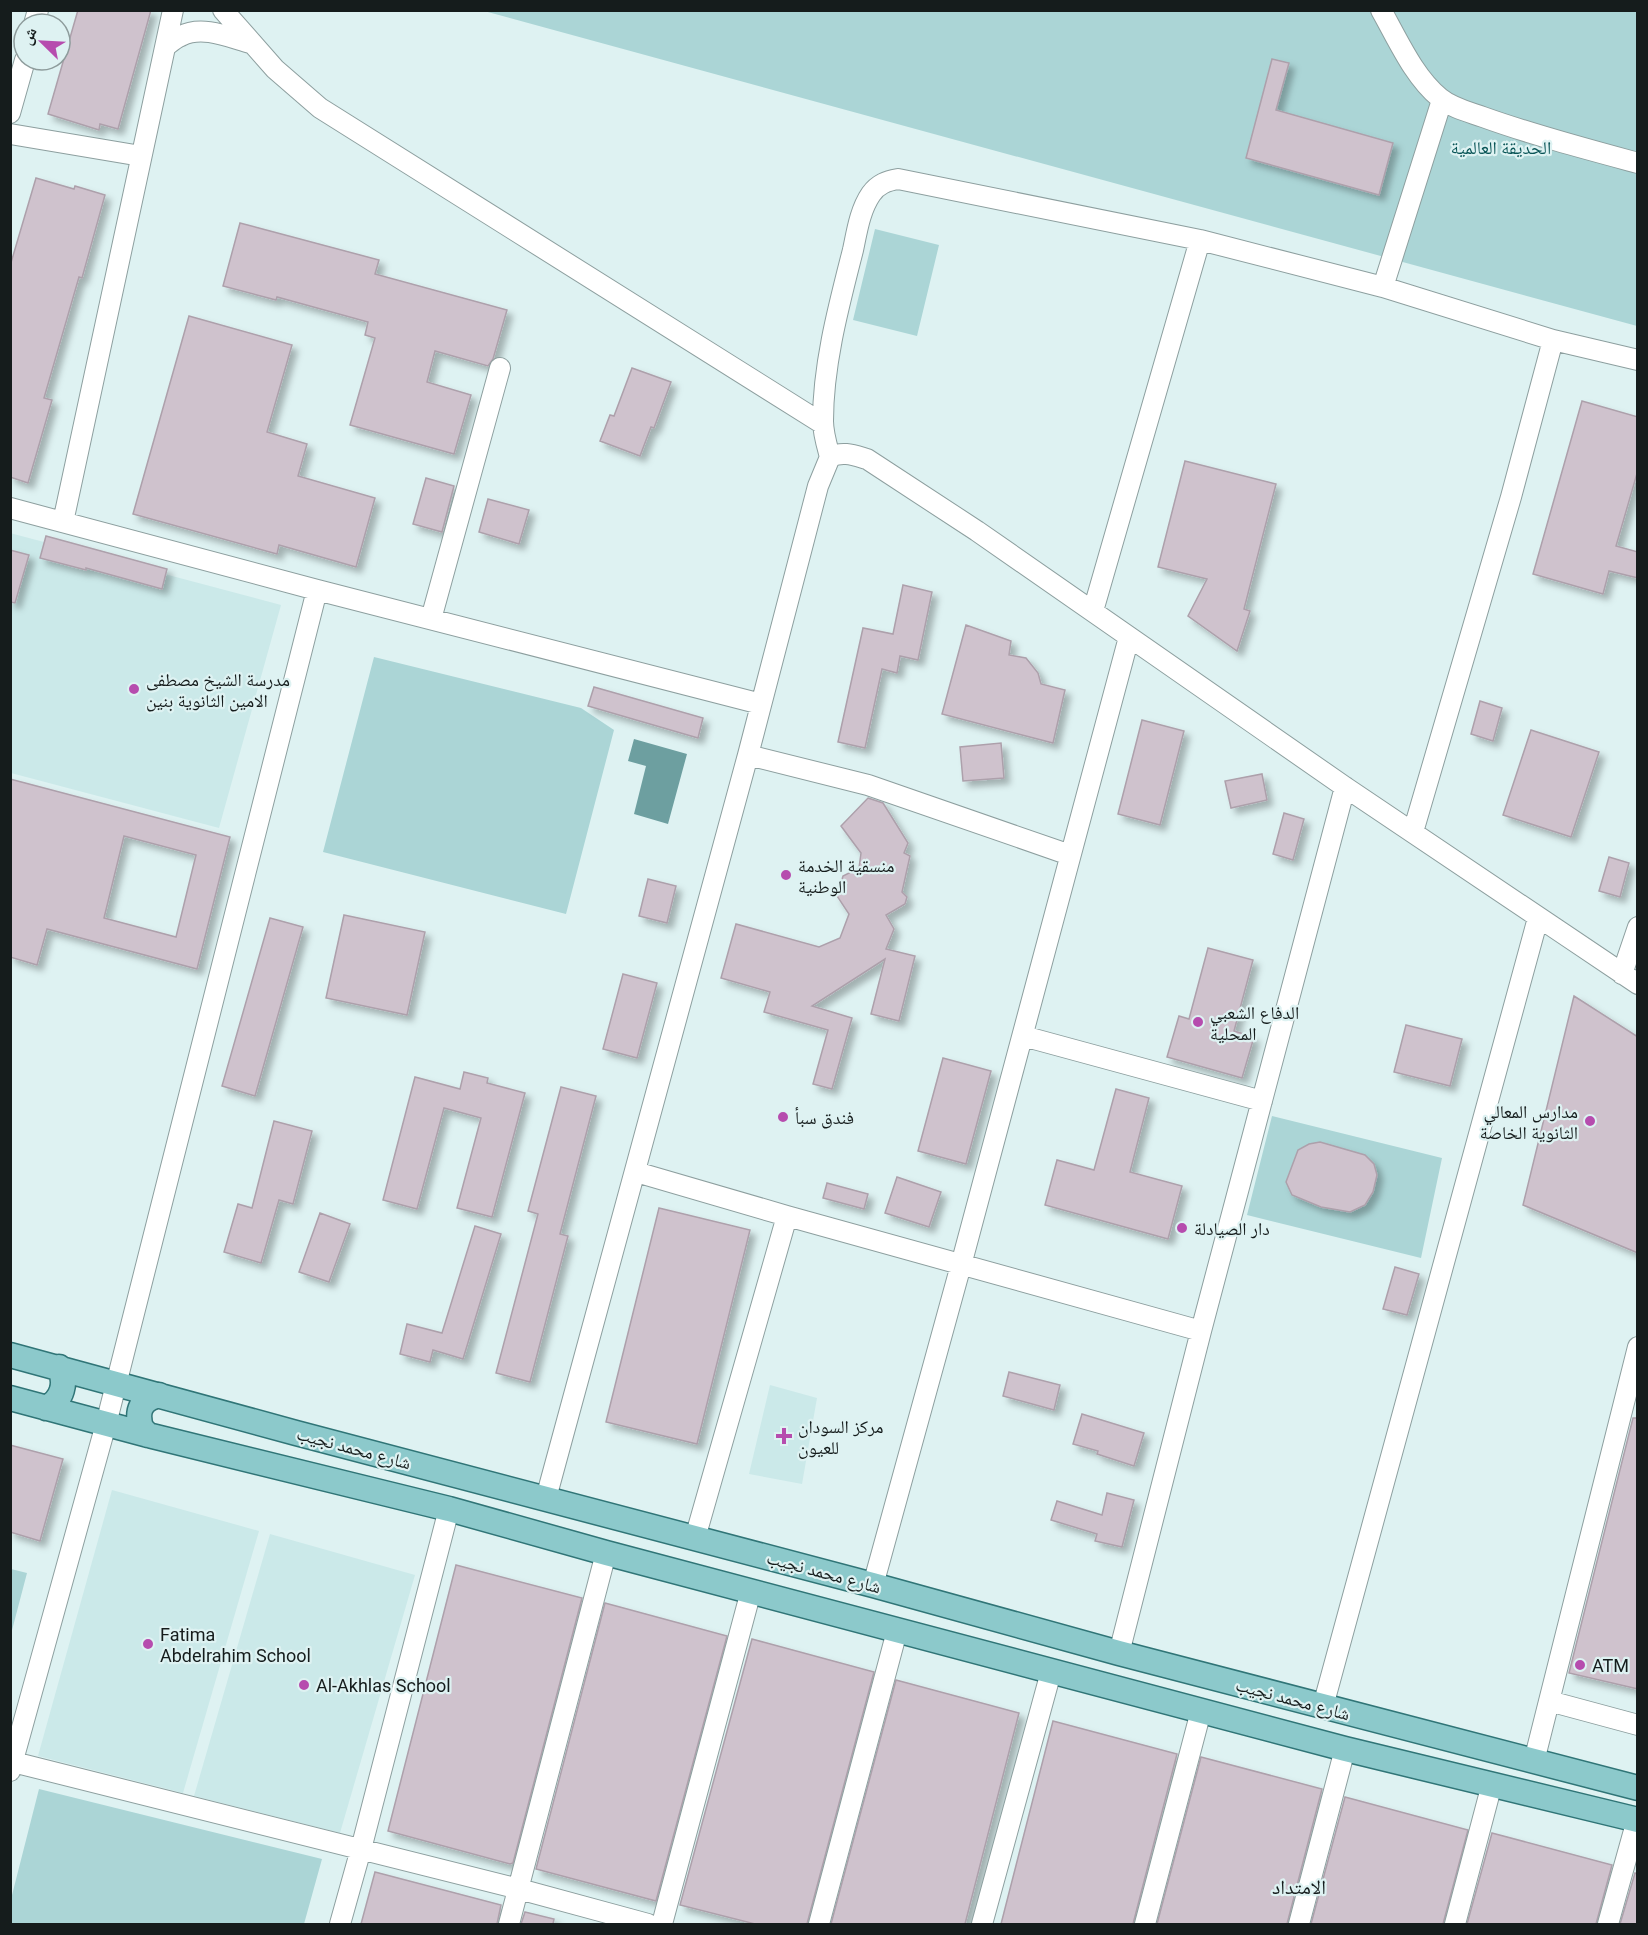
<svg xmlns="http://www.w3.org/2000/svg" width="1648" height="1935" font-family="Roboto,'Noto Naskh Arabic',sans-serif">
  <defs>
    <filter id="shadow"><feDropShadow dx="5.5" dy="5.5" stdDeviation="3" flood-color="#0004"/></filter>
  </defs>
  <rect width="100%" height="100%" fill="#def2f2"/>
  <path fill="#cbe9e9" d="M10,533L281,605L219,828L11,773Z
    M770,1385L817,1398L802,1484L749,1474Z
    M112,1490L259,1531L183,1793L38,1756Z
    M270,1534L415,1575L340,1833L194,1796Z"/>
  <path fill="#abd5d6" d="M484,11H1637V326Z
    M875,229L939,245L917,336L853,320Z
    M374,657L581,708L614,730L566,914L323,852Z
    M1272,1116L1442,1158L1421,1258L1247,1215Z
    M11,1569L27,1573L11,1634L10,1569Z
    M39,1789L322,1859L304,1924H11V1899Z"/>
  <path fill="#6d9fa0" d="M634,739L687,754L668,824L634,814L646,766L628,761Z"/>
  <path fill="#cfc2cd" stroke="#ada0ab" stroke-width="1.5" fill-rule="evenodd" filter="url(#shadow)" d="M78,10H151L118,129L100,124L99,130L48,114Z
    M1272,59L1289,63L1276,110L1393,143L1379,195L1246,158Z
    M36,178L74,189L75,186L105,195L82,278L79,277L44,398L52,400L28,483L10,477V266Z
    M240,223L379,260L375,274L507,310L493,359L488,366L435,351L427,382L471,395L454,454L350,425L375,338L365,335L368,322L277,297L276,300L223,286Z
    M189,316L292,345L267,432L307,444L298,476L375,498L356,567L279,545L277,554L133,514Z
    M632,368L671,382L654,428L651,427L640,456L600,441L610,415L614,416Z
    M1582,401L1638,417V470L1616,546L1638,552V578L1609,571L1603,594L1533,574Z
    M1185,461L1276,484L1244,609L1250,611L1237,651L1188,616L1207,579L1158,567Z
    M426,478L454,486L442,532L413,524Z
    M488,499L529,510L519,544L479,532Z
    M46,536L167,569L162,589L86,568V570L40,558Z
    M10,550L29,555L15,603L10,602Z
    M903,585L932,592L918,660L900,656L897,673L882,669L865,748L838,742L863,628L893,634Z
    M966,625L1011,641L1009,655L1026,658L1038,673L1041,684L1065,690L1053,743L942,714Z
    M594,687L703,718L698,738L588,706Z
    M1480,701L1502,708L1493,741L1471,734Z
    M1142,720L1184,731L1160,825L1118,814Z
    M1531,730L1599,752L1571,837L1503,815Z
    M1001,743L1004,778L963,781L960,747Z
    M1262,774L1267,800L1231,808L1225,781Z
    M10,779L230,837L197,969L47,929L37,965L10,957ZM124,836L196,855L176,937L104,918Z
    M868,798L883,803L908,843L904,853L910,856L902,892L907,897L905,904L886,915L894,929L886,949L915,956L899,1021L871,1014L885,959L812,1006L852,1018L832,1089L813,1084L828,1030L764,1012L770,992L721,978L736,924L819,947L840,938L849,914L837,896L843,876L859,868L861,853L841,826Z
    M1284,813L1304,819L1293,860L1273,854Z
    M1609,857L1629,863L1620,897L1599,891Z
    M648,879L676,886L667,923L639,916Z
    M344,915L425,932L407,1015L326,998Z
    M270,918L303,927L255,1096L222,1086Z
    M1208,948L1253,960L1234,1031L1254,1037L1242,1078L1167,1057L1179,1016L1189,1019Z
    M623,974L657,983L637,1058L603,1049Z
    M1574,996L1638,1037V1253L1523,1205Z
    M1406,1025L1462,1039L1450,1086L1394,1072Z
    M943,1058L991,1071L966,1164L918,1151Z
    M464,1072L488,1078L487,1083L525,1093L492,1217L457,1208L481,1118L444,1108L417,1209L383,1200L415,1077L460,1089Z
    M561,1087L596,1096L560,1234L568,1236L530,1382L496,1373L538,1214L528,1211Z
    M1116,1089L1149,1098L1130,1172L1182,1186L1168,1239L1045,1205L1057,1160L1094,1170Z
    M274,1121L312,1131L293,1204L279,1200L261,1263L224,1252L238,1204L252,1208Z
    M1320,1142L1365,1155L1374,1164L1377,1175L1373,1192L1365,1205L1350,1212L1321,1207L1292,1195L1286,1182L1298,1150L1309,1144Z
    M897,1177L941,1192L929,1227L885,1213Z
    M827,1183L868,1194L864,1209L823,1198Z
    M659,1208L750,1230L697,1444L606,1422Z
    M320,1213L350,1224L329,1282L299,1272Z
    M475,1226L501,1234L463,1359L433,1350L430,1362L400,1354L407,1324L442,1333Z
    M1395,1267L1419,1274L1407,1315L1383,1309Z
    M1009,1372L1060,1385L1054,1410L1003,1396Z
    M1082,1414L1144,1433L1134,1466L1097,1454L1098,1451L1073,1444Z
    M1633,1418H1638V1689L1569,1673Z
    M10,1445L63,1459L40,1541L10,1532Z
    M1107,1493L1134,1500L1122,1547L1095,1541L1097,1534L1051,1520L1057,1501L1102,1515Z
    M456,1565L582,1598L513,1863L510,1864L388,1831Z
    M605,1603L727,1636L656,1901L536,1869Z
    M752,1639L874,1672L807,1924H755L680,1905Z
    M896,1680L1019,1713L965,1924H831Z
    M1053,1721L1177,1754L1133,1924H1001Z
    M1201,1757L1322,1789L1287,1924H1157Z
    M1345,1797L1468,1830L1443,1924H1311Z
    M1492,1833L1612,1865L1596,1924H1467Z
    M375,1872L501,1905L497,1924H361Z
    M1635,1873L1638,1874V1924H1620Z
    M525,1912L554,1919L553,1924H521Z"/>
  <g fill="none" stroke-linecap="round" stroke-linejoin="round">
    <defs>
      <path id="minor" d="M223,10L275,69L320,108L823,424
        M1381,10C1398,40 1414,77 1440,98C1452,108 1469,112 1483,117C1533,135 1586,149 1638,163
        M34,24L38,10
        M165,47C170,43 175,38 181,36C202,25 229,37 250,43
        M10,113L25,60
        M10,134L141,156
        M1383,287L1442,100
        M830,457C827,446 823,433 823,421C823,364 839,305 853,250C857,231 860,210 871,194C878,184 887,181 898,179L1200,240L1383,287L1553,340L1638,360
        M10,508L317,590L761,704
        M63,522L173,10
        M1093,611L1200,240
        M431,619L500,368
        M748,755L868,785L1070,855
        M1413,832L1511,497L1553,340
        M1622,974L1638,927
        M1023,1036L1262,1101
        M636,1172L787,1216L1201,1331
        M546,1498L748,755L818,486L830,457C843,451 853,455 867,459L977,531L1345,787L1638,984
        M695,1538L787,1216
        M873,1585L961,1265L1129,637
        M1119,1653L1201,1331L1345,787
        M1549,1701L1638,1725
        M1323,1706L1538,918
        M1534,1761L1638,1347
        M13,1762L519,1889L648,1924
        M10,1771L106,1424L317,590
        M340,1924L361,1849L449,1509
        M509,1924L606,1553
        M662,1924L751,1591
        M819,1924L897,1631
        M982,1924L1051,1672
        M1145,1924L1201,1711
        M1299,1924L1345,1749
        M1455,1924L1492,1784
        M1608,1924L1637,1820"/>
      <path id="major" d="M10,1355L296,1433L873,1585L1119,1653L1638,1788
        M10,1398L148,1435L449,1509L606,1553L1345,1749L1638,1820
        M46,1408C63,1400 67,1382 59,1367
        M148,1435L141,1428C136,1410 141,1400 159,1395"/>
    </defs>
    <use href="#minor" stroke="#8d9f9f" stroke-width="22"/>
    <use href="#major" stroke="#307577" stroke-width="27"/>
    <use href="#minor" stroke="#fff" stroke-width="20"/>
    <use href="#major" stroke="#8cc9cb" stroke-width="24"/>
  </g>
  <g fill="#b64cae" stroke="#def2f2" stroke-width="2">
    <circle cx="134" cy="689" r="6"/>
    <circle cx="786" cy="875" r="6"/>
    <circle cx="1198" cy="1022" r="6"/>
    <circle cx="783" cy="1117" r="6"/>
    <circle cx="1590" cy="1121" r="6"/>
    <circle cx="1182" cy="1228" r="6"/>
    <path d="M781 1427h6v6h6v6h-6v6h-6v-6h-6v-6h6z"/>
    <circle cx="148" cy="1644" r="6"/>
    <circle cx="1580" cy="1665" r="6"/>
    <circle cx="304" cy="1685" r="6"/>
  </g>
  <g text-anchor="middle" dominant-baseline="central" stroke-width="4.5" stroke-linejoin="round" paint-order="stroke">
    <g font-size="18" fill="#085456" stroke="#def2f2">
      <text x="1501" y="147">الحديقة العالمية</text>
    </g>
    <g font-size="18" fill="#151c1c" stroke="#def2f2" text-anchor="start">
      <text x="146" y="679">مدرسة الشيخ مصطفى<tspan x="146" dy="21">الامين الثانوية بنين</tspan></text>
      <text x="798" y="865">منسقية الخدمة<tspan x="798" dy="21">الوطنية</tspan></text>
      <text x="1210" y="1012">الدفاع الشعبي<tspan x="1210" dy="21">المحلية</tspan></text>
      <text x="1578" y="1111" text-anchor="end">مدارس المعالي<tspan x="1578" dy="21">الثانوية الخاصة</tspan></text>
      <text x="795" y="1117">فندق سبأ</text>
      <text x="1194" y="1228">دار الصيادلة</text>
      <text x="798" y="1426">مركز السودان<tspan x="798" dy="21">للعيون</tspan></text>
      <text x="160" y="1634">Fatima<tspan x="160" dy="21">Abdelrahim School</tspan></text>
      <text x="1592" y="1665">ATM</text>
      <text x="316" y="1685">Al-Akhlas School</text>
    </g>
    <g font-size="18" fill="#151c1c" stroke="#def2f2">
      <text transform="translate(354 1448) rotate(15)">شارع محمد نجيب</text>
      <text transform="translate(824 1572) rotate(15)">شارع محمد نجيب</text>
      <text transform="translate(1293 1699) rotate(15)">شارع محمد نجيب</text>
    </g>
    <g font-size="20" fill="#151c1c" stroke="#def2f2">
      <text x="1299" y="1887">الامتداد</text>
    </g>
  </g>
  <rect width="1648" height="1935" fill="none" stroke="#151c1c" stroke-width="24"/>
  <g transform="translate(42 42) rotate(294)"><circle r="28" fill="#def2f2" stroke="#8e9c9c" stroke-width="1.5"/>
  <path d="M0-4.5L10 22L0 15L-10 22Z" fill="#b64cae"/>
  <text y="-9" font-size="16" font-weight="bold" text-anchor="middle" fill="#151c1c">ش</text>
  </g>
</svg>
